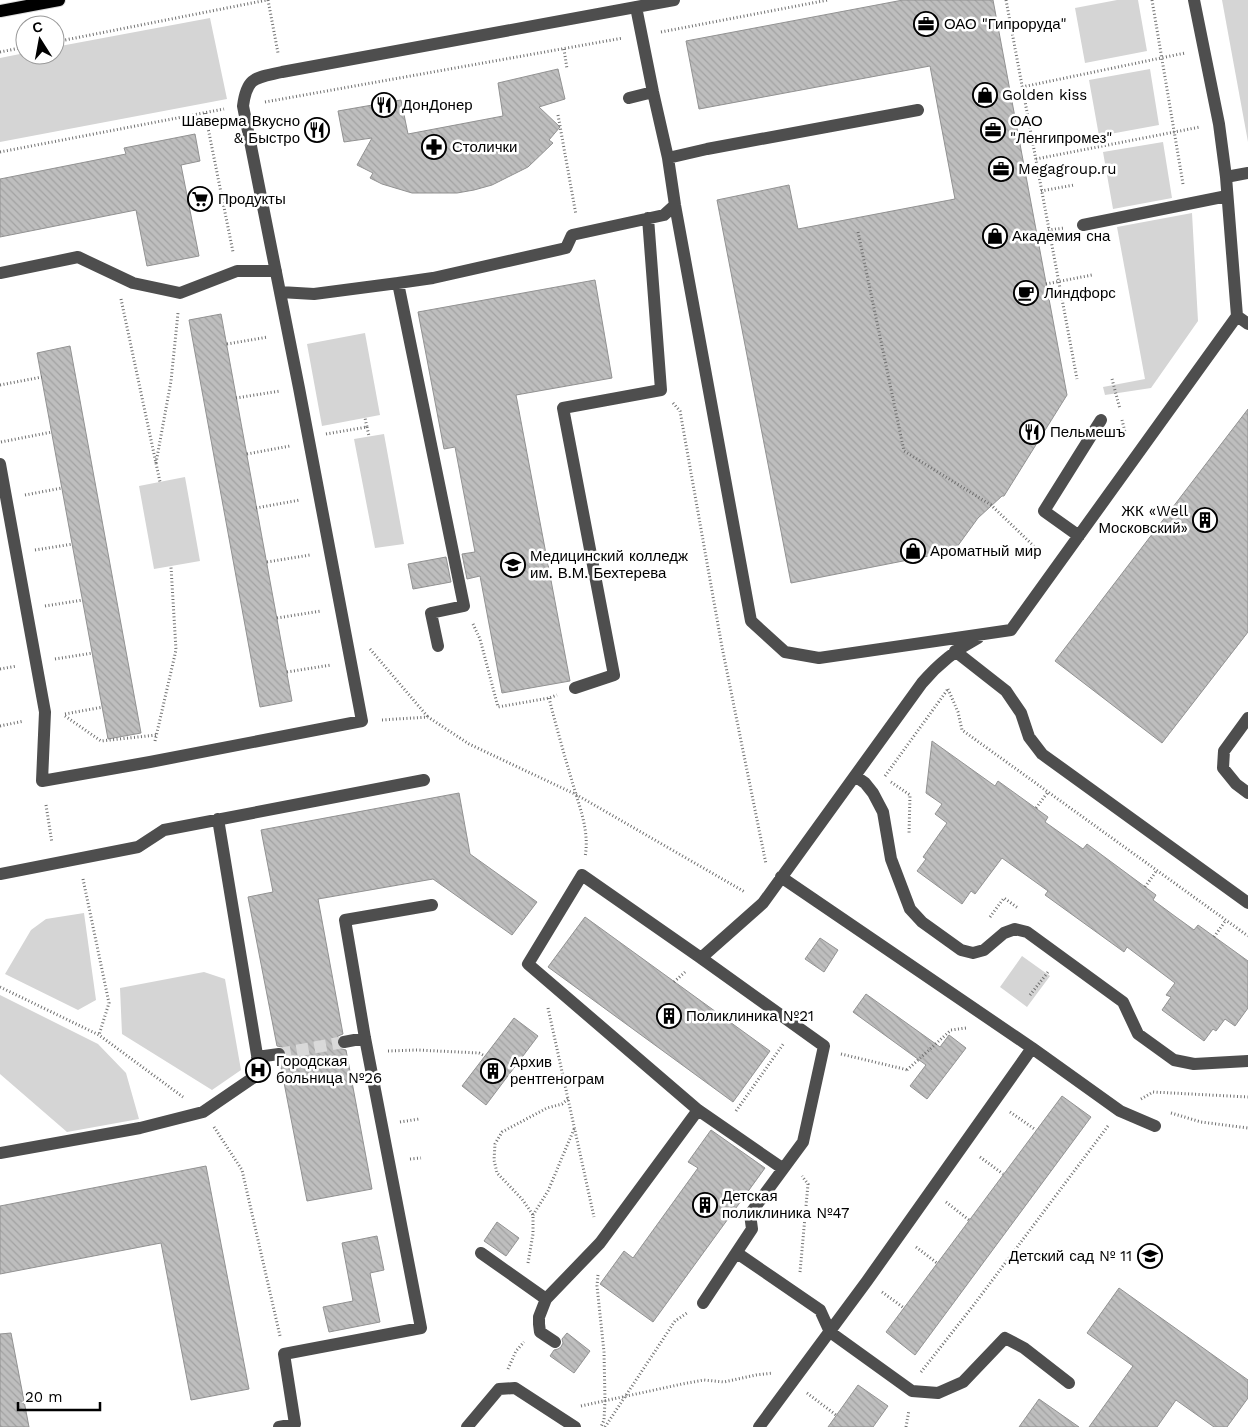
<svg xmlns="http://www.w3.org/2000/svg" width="1248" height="1427" font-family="'Work Sans',sans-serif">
  <defs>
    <pattern id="building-back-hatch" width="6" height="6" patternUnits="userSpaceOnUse" patternTransform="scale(1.25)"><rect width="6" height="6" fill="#bebebe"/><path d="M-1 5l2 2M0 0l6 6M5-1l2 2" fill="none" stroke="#a2a2a2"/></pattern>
  </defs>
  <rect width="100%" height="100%" fill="#fff"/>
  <path fill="#d5d5d5" d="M1117,0H1138L1147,51L1085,63L1075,8Z
    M1222,0H1248V142Z
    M210,18L227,99L0,142V58L25,53V55H55V47Z
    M1150,69L1159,125L1099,136L1089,80Z
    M1163,142L1172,198L1113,209L1103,152Z
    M1192,213L1198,321L1151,388L1105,395L1103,387L1145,379L1117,227Z
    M365,333L380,415L322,426L307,344Z
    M384,434L404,544L375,548L354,439Z
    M185,477L200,561L154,569L139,486Z
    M84,913L96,1000L78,1010L5,974L31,930L46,919Z
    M1022,956L1050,976L1027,1007L1000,987Z
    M204,972L225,979L241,1070L212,1090L122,1034L120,988Z
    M0,995L98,1044L126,1073L139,1119L67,1132L0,1074Z"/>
  <path fill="url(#building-back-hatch)" stroke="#929292" d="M903,0H993L1067,395L1004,496H1002L978,518L954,551L791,583L717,200L789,185L798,229L955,199L930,66L699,109L686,41Z
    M558,69L565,99L539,107L560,127L549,140L553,143L528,167L492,185L474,190L457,193H412L382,184L370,178L373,173L357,165L372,138L344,142L338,111L401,100L408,134L503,116L498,83Z
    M195,134L200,161L181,165L199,256L147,266L136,210L0,237V179L126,154L124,148Z
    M595,280L612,378L516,395L570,681L502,693L480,576L467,579L462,554L475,552L455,447L444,449L418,312Z
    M221,314L292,701L260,707L189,320Z
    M70,346L141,733L108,739L37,353Z
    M1248,409V632L1162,743L1055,661Z
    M446,557L451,582L413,589L408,564Z
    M932,741L995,786L998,781L1048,817L1045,822L1083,849L1087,844L1156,895L1153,900L1176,917L1194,930L1198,925L1248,961V1008L1235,1026L1225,1019L1216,1031L1213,1029L1204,1041L1162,1010L1171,997L1166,995L1175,983L1127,947L1124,952L1045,895L1048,891L1002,858L975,894L971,891L962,904L917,871L926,859L923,857L947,823L935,814L942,804L926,793Z
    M459,793L470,854L537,902L512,935L433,879L318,899L343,1034L338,1036L336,1043L338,1048L346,1050L372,1189L307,1201L280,1062L286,1058L287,1052L282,1047L277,1046L248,897L273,892L261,830Z
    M585,917L770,1051L733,1102L548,967Z
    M820,938L838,950L824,972L805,959Z
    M866,994L940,1047L949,1035L966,1048L927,1099L910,1086L926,1065L853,1012Z
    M514,1018L538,1036L486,1105L462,1086Z
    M1062,1096L1091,1117L915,1355L886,1332Z
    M711,1130L765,1168L653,1322L600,1284L624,1251L633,1258L698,1168L688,1162Z
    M206,1166L249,1389L191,1400L161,1243L0,1274V1206Z
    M497,1222L519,1238L506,1256L484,1241Z
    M377,1236L384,1270L370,1273L380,1322L329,1332L323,1307L353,1301L342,1243Z
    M1119,1288L1248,1380V1398L1227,1427H1214L1176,1400L1157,1427H1089L1133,1366L1087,1333Z
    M11,1333L29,1427H0V1334Z
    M567,1333L590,1351L574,1373L550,1356L554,1350L558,1349L561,1347L563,1343L562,1339Z
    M858,1385L888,1406L873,1427H828Z
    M1039,1399L1079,1427H1019Z"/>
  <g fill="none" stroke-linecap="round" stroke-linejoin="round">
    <path stroke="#d9d9d9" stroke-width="12" stroke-dasharray="12 6" stroke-linecap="butt" d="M279,1054L344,1042"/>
    <defs>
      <path id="major" d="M0,11L59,0"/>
    </defs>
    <use href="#major" stroke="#dbdbdb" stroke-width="14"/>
    <path stroke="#707070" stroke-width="3" stroke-dasharray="1 2.5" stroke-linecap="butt" d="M268,0L278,53
      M1006,0L1077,379
      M1152,0L1183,184
      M661,32L828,0
      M55,42L267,0
      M564,49L567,69
      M0,52L25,47
      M1022,87L1185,53
      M265,102L623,38
      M205,113L233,252
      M558,115L576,215
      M0,152L224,109
      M1036,159L1200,127
      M1041,191L1074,185
      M1048,230L1065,228
      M858,232L904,451L991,505L1041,553
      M1046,284L1092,275
      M121,299L160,482
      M227,344L268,337
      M1112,379L1120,409
      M0,385L42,377
      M236,398L280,391
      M673,403L680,411L722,647L766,864
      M1122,420L1126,436
      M367,427L369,436
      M326,434L367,427L365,418
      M1,442L52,432
      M247,454L290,446
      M156,463L171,381L178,313
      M25,495L62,488
      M256,508L300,500
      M35,550L73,544
      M267,562L310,555
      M45,606L83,600
      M277,618L321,611
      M473,624L480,639L498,707L549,698L557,695
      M370,649L428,717
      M55,659L93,653
      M0,669L17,666
      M287,672L331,665
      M948,689L958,712L962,730L1248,936
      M549,698C556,726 564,754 572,781C579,806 590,831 585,857
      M65,714L103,707
      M65,716L101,741L156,735
      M382,720L428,717L469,744L577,795L745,892
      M0,726L24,721
      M155,741L176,650L171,567
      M885,776L948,689
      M891,782L910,795L909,834
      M46,805L52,843
      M1036,808L1048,792
      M83,879L109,1003L99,1035
      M1145,887L1157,870
      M990,917L1004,898L1018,908
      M1214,937L1226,920
      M674,982L685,972
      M0,987L99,1035L183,1097
      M1030,995L1048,972
      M548,1008L594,1217
      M388,1051L417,1050L479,1053L485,1056
      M841,1054L908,1070
      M907,1070L951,1030L966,1028
      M1141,1099L1153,1092L1248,1097
      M736,1111L784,1043
      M1010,1112L1036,1130
      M1171,1113L1201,1122L1248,1128
      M400,1122L419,1119
      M214,1127L242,1170L280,1336
      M980,1157L1003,1174
      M410,1159L421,1158
      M946,1202L969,1220
      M533,1215L548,1191L574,1129
      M916,1247L937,1263
      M528,1263L533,1234V1215L522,1199L497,1173L494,1160L495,1144L502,1132L547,1108L562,1104L568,1099
      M800,1272L808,1184L802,1176
      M598,1275L597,1286L604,1352L605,1401L604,1420L601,1427
      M882,1292L904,1308
      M508,1369L516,1351L524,1342
      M921,1372L976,1302L1108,1126
      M807,1393L836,1415
      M581,1406L682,1384L704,1380L724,1382L756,1375L773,1373
      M605,1427L675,1321L687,1313
      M906,1427L909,1410"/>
    <path stroke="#4e4e4e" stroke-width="12" d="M1194,0L1219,124L1226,177
      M636,7L653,92L668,158L707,149L918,110
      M629,98L653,92
      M668,158L675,205L751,621L785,652L819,658L1011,630L1237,316L1226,177L1248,173
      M1083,225L1227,196
      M0,273L78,257L133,283L180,293L237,271H276
      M398,283L464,606L431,613L438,646
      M280,292L314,294L398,283L433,278L566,248L572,235L664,215L675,205
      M1237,316L1248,324
      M0,464L45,712L42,781L150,762L362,721L299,388L243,106C247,76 256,78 282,72L674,0
      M1079,536L1044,511L1101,420
      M955,651L1006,691L1021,713L1029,737L1042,754L1248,903
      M575,688L614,675L563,408L661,390L648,218
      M1248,718L1224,751L1223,768L1236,784L1248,793
      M855,776L865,783L873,793L883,812L891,859L910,909L922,922L961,950L973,953L984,950L1004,933L1015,929L1027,932L1123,1002L1138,1034L1174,1060L1194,1064L1248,1061
      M0,874L138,847L164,830L424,780
      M781,877L1032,1048
      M701,958L582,875L528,964L698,1110L782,1168
      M344,1042L365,1038
      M257,1057L279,1054
      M0,1153L140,1128L203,1112L260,1073L218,819
      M481,1253L546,1299
      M737,1253L820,1310L830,1332L912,1391L938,1393L963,1382L1005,1338L1024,1348L1069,1383
      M703,1303L752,1229L750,1214L803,1142L824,1046L701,958L763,903L922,683C939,663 955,650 978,638
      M555,1342L540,1332L539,1324V1317L546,1299L600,1243L698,1110
      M279,1427L295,1424L284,1354L421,1328L365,1038L345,920L432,905
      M467,1427L499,1389L515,1388L575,1427
      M759,1427L867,1281L1032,1048L1120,1111L1155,1126"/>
    <use href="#major" stroke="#000" stroke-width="12"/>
  </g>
  <defs>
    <symbol id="office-ring" viewBox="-11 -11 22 22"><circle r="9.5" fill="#fff" stroke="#000" stroke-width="1.5"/><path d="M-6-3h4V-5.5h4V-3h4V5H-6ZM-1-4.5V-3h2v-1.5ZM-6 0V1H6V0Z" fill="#000"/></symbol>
    <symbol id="shop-ring" viewBox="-11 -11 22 22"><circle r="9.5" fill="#fff" stroke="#000" stroke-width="1.5"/><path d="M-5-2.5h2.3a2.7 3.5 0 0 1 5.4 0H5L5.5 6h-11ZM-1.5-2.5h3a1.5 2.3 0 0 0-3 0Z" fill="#000"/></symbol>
    <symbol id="restaurant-ring" viewBox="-11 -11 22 22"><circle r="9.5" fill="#fff" stroke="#000" stroke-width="1.5"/><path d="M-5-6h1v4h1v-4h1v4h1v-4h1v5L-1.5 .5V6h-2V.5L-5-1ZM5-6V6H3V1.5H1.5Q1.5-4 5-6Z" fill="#000"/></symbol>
    <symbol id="pharmacy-ring" viewBox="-11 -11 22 22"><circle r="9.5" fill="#fff" stroke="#000" stroke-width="1.5"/><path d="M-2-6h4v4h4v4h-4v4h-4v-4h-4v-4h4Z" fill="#000"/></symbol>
    <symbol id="supermarket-ring" viewBox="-11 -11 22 22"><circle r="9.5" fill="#fff" stroke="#000" stroke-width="1.5"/><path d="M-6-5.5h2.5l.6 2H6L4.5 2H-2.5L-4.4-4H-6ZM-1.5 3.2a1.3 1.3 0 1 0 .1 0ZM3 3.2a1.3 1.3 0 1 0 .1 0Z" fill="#000"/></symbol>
    <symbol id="cafe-ring" viewBox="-11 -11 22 22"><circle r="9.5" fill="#fff" stroke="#000" stroke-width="1.5"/><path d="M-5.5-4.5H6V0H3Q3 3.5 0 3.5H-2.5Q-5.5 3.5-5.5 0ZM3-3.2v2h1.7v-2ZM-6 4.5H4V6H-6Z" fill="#000"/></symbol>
    <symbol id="building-ring" viewBox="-11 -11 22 22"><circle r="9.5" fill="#fff" stroke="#000" stroke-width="1.5"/><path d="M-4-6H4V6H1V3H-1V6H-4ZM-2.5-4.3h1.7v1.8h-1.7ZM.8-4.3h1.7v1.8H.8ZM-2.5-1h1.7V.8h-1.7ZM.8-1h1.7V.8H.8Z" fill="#000"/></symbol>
    <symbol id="university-ring" viewBox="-11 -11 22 22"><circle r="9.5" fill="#fff" stroke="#000" stroke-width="1.5"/><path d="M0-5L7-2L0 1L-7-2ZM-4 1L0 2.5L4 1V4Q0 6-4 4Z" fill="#000"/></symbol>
    <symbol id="hospital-ring" viewBox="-11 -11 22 22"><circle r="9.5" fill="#fff" stroke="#000" stroke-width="1.5"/><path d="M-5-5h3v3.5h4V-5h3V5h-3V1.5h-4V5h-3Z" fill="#000"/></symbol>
    <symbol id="school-ring" viewBox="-11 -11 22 22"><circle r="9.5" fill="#fff" stroke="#000" stroke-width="1.5"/><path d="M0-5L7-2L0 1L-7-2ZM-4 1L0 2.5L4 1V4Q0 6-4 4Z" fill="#000"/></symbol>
  </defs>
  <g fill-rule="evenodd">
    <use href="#office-ring" x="912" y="10" width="28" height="28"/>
    <use href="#shop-ring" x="971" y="81" width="28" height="28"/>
    <use href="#restaurant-ring" x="370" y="91" width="28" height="28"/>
    <use href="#restaurant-ring" x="303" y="116" width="28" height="28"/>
    <use href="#office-ring" x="979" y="116" width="28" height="28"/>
    <use href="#pharmacy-ring" x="420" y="133" width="28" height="28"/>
    <use href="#office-ring" x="987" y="155" width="28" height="28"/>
    <use href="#supermarket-ring" x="186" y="185" width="28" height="28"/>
    <use href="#shop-ring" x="981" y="222" width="28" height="28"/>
    <use href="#cafe-ring" x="1012" y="279" width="28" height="28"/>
    <use href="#restaurant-ring" x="1018" y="418" width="28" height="28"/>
    <use href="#building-ring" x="1191" y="506" width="28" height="28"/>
    <use href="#shop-ring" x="899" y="537" width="28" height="28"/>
    <use href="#university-ring" x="499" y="551" width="28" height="28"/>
    <use href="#building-ring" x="655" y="1002" width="28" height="28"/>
    <use href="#hospital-ring" x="244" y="1056" width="28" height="28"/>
    <use href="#building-ring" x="479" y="1057" width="28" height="28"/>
    <use href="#building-ring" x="691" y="1191" width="28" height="28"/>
    <use href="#school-ring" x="1136" y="1242" width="28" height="28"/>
  </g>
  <g text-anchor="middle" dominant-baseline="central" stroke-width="5" stroke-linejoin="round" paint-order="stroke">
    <g font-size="15" fill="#000" stroke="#fff" text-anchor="start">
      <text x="944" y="24">ОАО "Гипроруда"</text>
      <text x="1002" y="95">Golden kiss</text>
      <text x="402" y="105">ДонДонер</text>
      <text x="300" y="121" text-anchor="end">Шаверма Вкусно<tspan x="300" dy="17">&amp; Быстро</tspan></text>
      <text x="1010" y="121">ОАО<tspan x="1010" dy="17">"Ленгипромез"</tspan></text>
      <text x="452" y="147">Столички</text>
      <text x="1018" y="169">Megagroup.ru</text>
      <text x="218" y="199">Продукты</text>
      <text x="1012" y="236">Академия сна</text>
      <text x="1044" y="293">Линдфорс</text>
      <text x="1050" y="432">Пельмешъ</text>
      <text x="1188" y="511" text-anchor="end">ЖК «Well<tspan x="1188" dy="17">Московский»</tspan></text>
      <text x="930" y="551">Ароматный мир</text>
      <text x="530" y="556">Медицинский колледж<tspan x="530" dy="17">им. В.М. Бехтерева</tspan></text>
      <text x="686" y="1016">Поликлиника №21</text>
      <text x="276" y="1061">Городская<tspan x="276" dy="17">больница №26</tspan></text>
      <text x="510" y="1062">Архив<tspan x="510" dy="17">рентгенограм</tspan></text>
      <text x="722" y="1196">Детская<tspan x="722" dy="17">поликлиника №47</tspan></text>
      <text x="1132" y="1256" text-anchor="end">Детский сад № 11</text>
    </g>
  </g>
  <g transform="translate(40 40) rotate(349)"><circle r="24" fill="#ffffff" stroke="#999999"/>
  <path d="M0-4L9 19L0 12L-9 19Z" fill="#000000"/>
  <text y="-8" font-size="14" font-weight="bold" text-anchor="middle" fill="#000000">С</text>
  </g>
  <path d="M18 1402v8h82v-8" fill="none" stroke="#000000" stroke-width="2.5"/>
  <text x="25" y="1402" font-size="15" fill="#000000" stroke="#ffffff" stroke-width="4" paint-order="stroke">20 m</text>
</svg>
